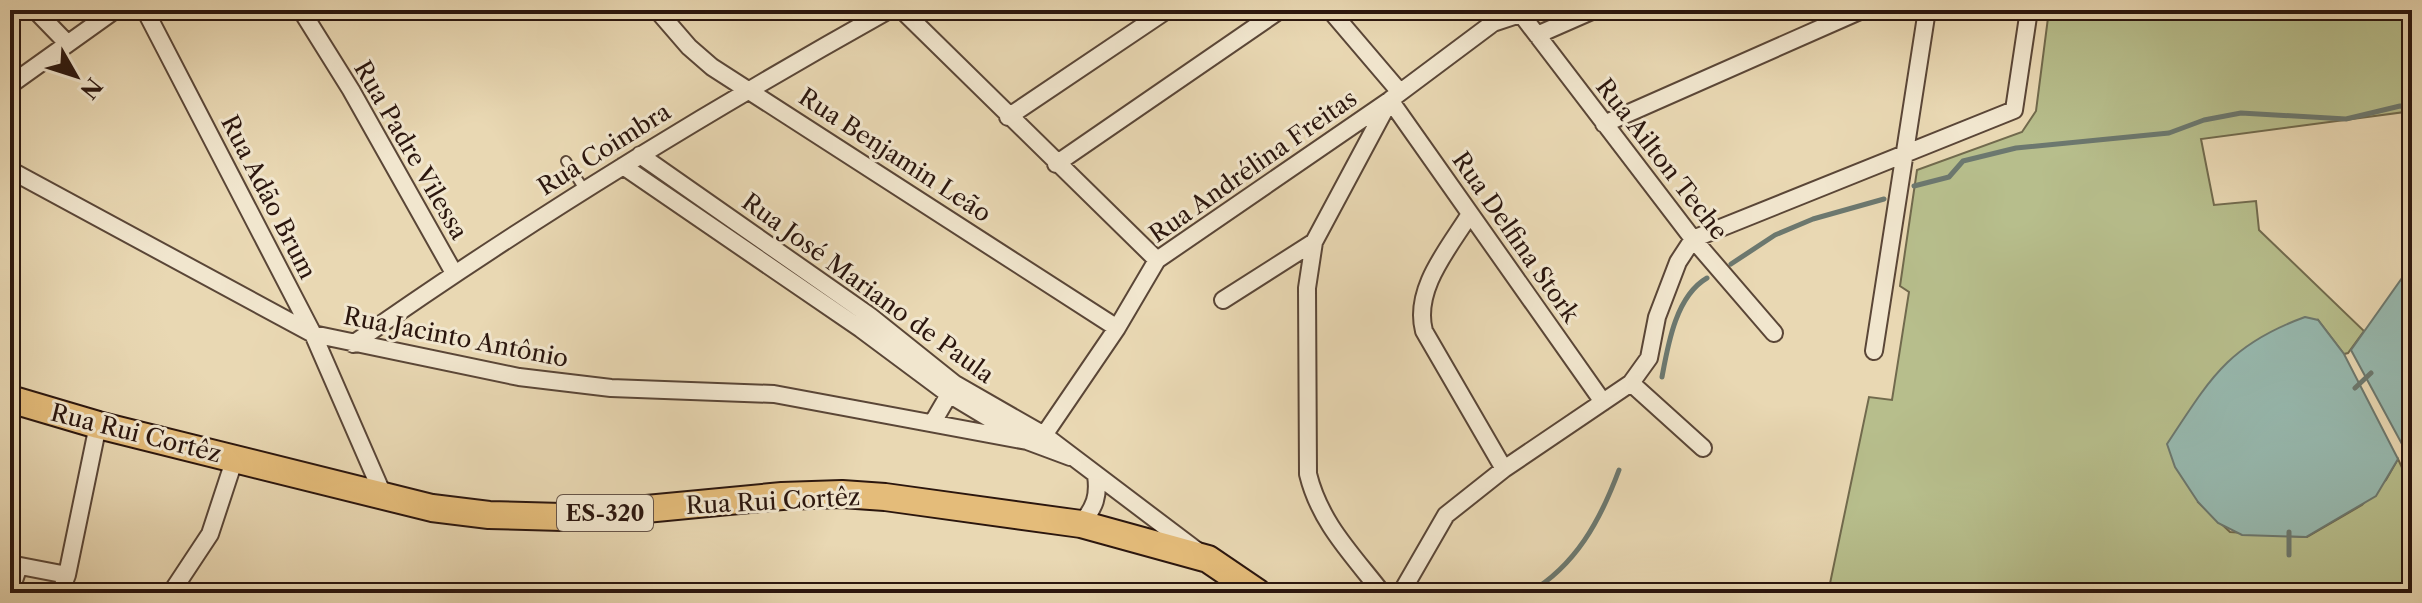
<svg xmlns="http://www.w3.org/2000/svg" width="2422" height="603" font-family="'Libre Caslon Text',serif">
  <rect width="100%" height="100%" fill="#e9d8b3"/>
  <filter id="stains"><feTurbulence type="fractalNoise" baseFrequency=".0025" numOctaves="4"/><feColorMatrix values="0 0 0 0 .2 0 0 0 0 .09 0 0 0 0 .02 0 0 0 .5 -.17"/></filter>
  <radialGradient id="worn" r=".72"><stop offset=".6" stop-color="#630" stop-opacity="0"/><stop offset="1" stop-color="#630" stop-opacity=".3"/></radialGradient>
  <path fill="#b7be8c" stroke="#716a4d" stroke-width="2" d="M2049,10H2412V111L2201,139L2214,205L2256,201L2259,230L2364,331L2348,353L2344,354L2318,320L2198,502L2230,532L2307,537L2362,505L2386,480L2398,459L2412,489V593H1828L1869,397L1892,400L1909,292L1900,286L1917,170L2022,132L2036,111Z"/>
  <path fill="#97b9af" stroke="#6c786f" stroke-width="2" d="M2412,264V424L2403,446L2351,350Z
    M2305,317L2318,320L2344,354L2398,459L2376,496L2306,537L2242,535L2218,523L2198,502L2175,467L2167,444C2210,379 2228,345 2305,317Z"/>
  <g fill="none" stroke-linecap="round" stroke-linejoin="round">
    <path stroke="#6c786f" stroke-width="5" d="M1914,186L1949,177L1963,161L2016,148L2169,133L2204,120L2241,113L2346,119L2400,106L2412,107
      M1731,264L1775,235L1813,219L1884,199
      M1662,377C1668,344 1676,296 1707,278
      M2355,388L2371,373
      M2289,532V555
      M1529,593C1576,565 1600,521 1619,470"/>
    <defs>
      <path id="service" d="M566,161L584,189"/>
      <path id="minor" d="M35,10L67,43
        M145,10L313,334L384,497
        M301,10L351,90L454,273
        M657,10L689,47L712,67L1117,328
        M902,10L1157,260
        M1330,10L1399,91
        M1518,10L1693,239L1774,333
        M1537,35L1594,10
        M10,85L115,10
        M1008,117L1167,10
        M1604,124L1862,10
        M640,155L870,316L955,384L1044,435L1196,550
        M1056,164L1280,10
        M623,166L861,329L947,393L1015,434
        M10,170L313,334L519,377L611,388L774,394L1027,441L1070,457
        M1470,214C1449,248 1413,289 1424,331L1504,469
        M1223,300L1314,242
        M353,344C526,222 705,113 889,10
        M1874,351L1927,10
        M1631,383L1703,448
        M933,422L954,386
        M1040,441L1117,328L1157,260L1390,100L1493,23L1532,10
        M1081,524C1095,507 1099,496 1096,475
        M10,564L67,575
        M10,592L19,566
        M60,593L67,575L98,425
        M171,593L210,534L235,458
        M1382,593C1352,554 1320,523 1308,474L1307,288L1314,242L1390,100L1603,402
        M1401,593L1446,515L1504,469L1631,383L1649,358L1657,317L1678,262L1693,239L2014,110L2029,10"/>
      <path id="primary" d="M10,399L98,425L432,508L489,515L562,517L782,496L842,494L885,497L1081,524L1208,559L1258,593"/>
    </defs>
    <use href="#service" stroke="#5a4637" stroke-width="12"/>
    <use href="#minor" stroke="#5a4637" stroke-width="20"/>
    <use href="#primary" stroke="#2b160e" stroke-width="30"/>
    <use href="#service" stroke="#f1e6ce" stroke-width="8"/>
    <use href="#minor" stroke="#f1e6ce" stroke-width="16"/>
    <use href="#primary" stroke="#e4bc7a" stroke-width="26"/>
  </g>
  <g text-anchor="middle" dominant-baseline="central" stroke-width="6" stroke-linejoin="round" paint-order="stroke">
    <rect fill="#f1e6ce" stroke="#665448" stroke-width="2" x="557" y="495" width="96" height="36" rx="6"/>
    <g font-size="22" font-weight="bold" fill="#2b160e">
      <text x="605" y="513">ES-320</text>
    </g>
    <g font-size="24" fill="#2b160e" stroke="#f1e6ce">
      <text transform="translate(604 149) rotate(-32)">Rua Coimbra</text>
      <text transform="translate(411 150) rotate(60)">Rua Padre Vilessa</text>
      <text transform="translate(895 155) rotate(33)">Rua Benjamin Leão</text>
      <text transform="translate(1662 159) rotate(52)">Rua Ailton Teche</text>
      <text transform="translate(1253 166) rotate(-35)">Rua Andrélina Freitas</text>
      <text transform="translate(269 197) rotate(63)">Rua Adão Brum</text>
      <text transform="translate(1516 237) rotate(55)">Rua Delfina Stork</text>
      <text transform="translate(868 288) rotate(36)">Rua José Mariano de Paula</text>
      <text transform="translate(456 337) rotate(11)">Rua Jacinto Antônio</text>
      <text transform="translate(136 433) rotate(14)">Rua Rui Cortêz</text>
      <text transform="translate(773 501) rotate(-3)">Rua Rui Cortêz</text>
    </g>
  </g>
  <rect width="2422" height="603" fill="none" stroke="#e9d8b3" stroke-width="40"/>
  <rect x="12" y="12" width="2398" height="579" fill="none" stroke="#2b160e" stroke-width="4"/>
  <rect x="20" y="20" width="2382" height="563" fill="none" stroke="#2b160e" stroke-width="2"/>
  <g transform="translate(76 76) rotate(129)" stroke="#f1e6ce" stroke-width="6" paint-order="stroke">
  <path d="M0-6L14 30L0 20L-14 30Z" fill="#2b160e"/>
  <text y="-12" font-size="22" font-weight="bold" text-anchor="middle" fill="#2b160e">N</text>
  </g>
  <rect width="100%" height="100%" filter="url(#stains)"/>
  <rect width="100%" height="100%" fill="url(#worn)"/>
</svg>
